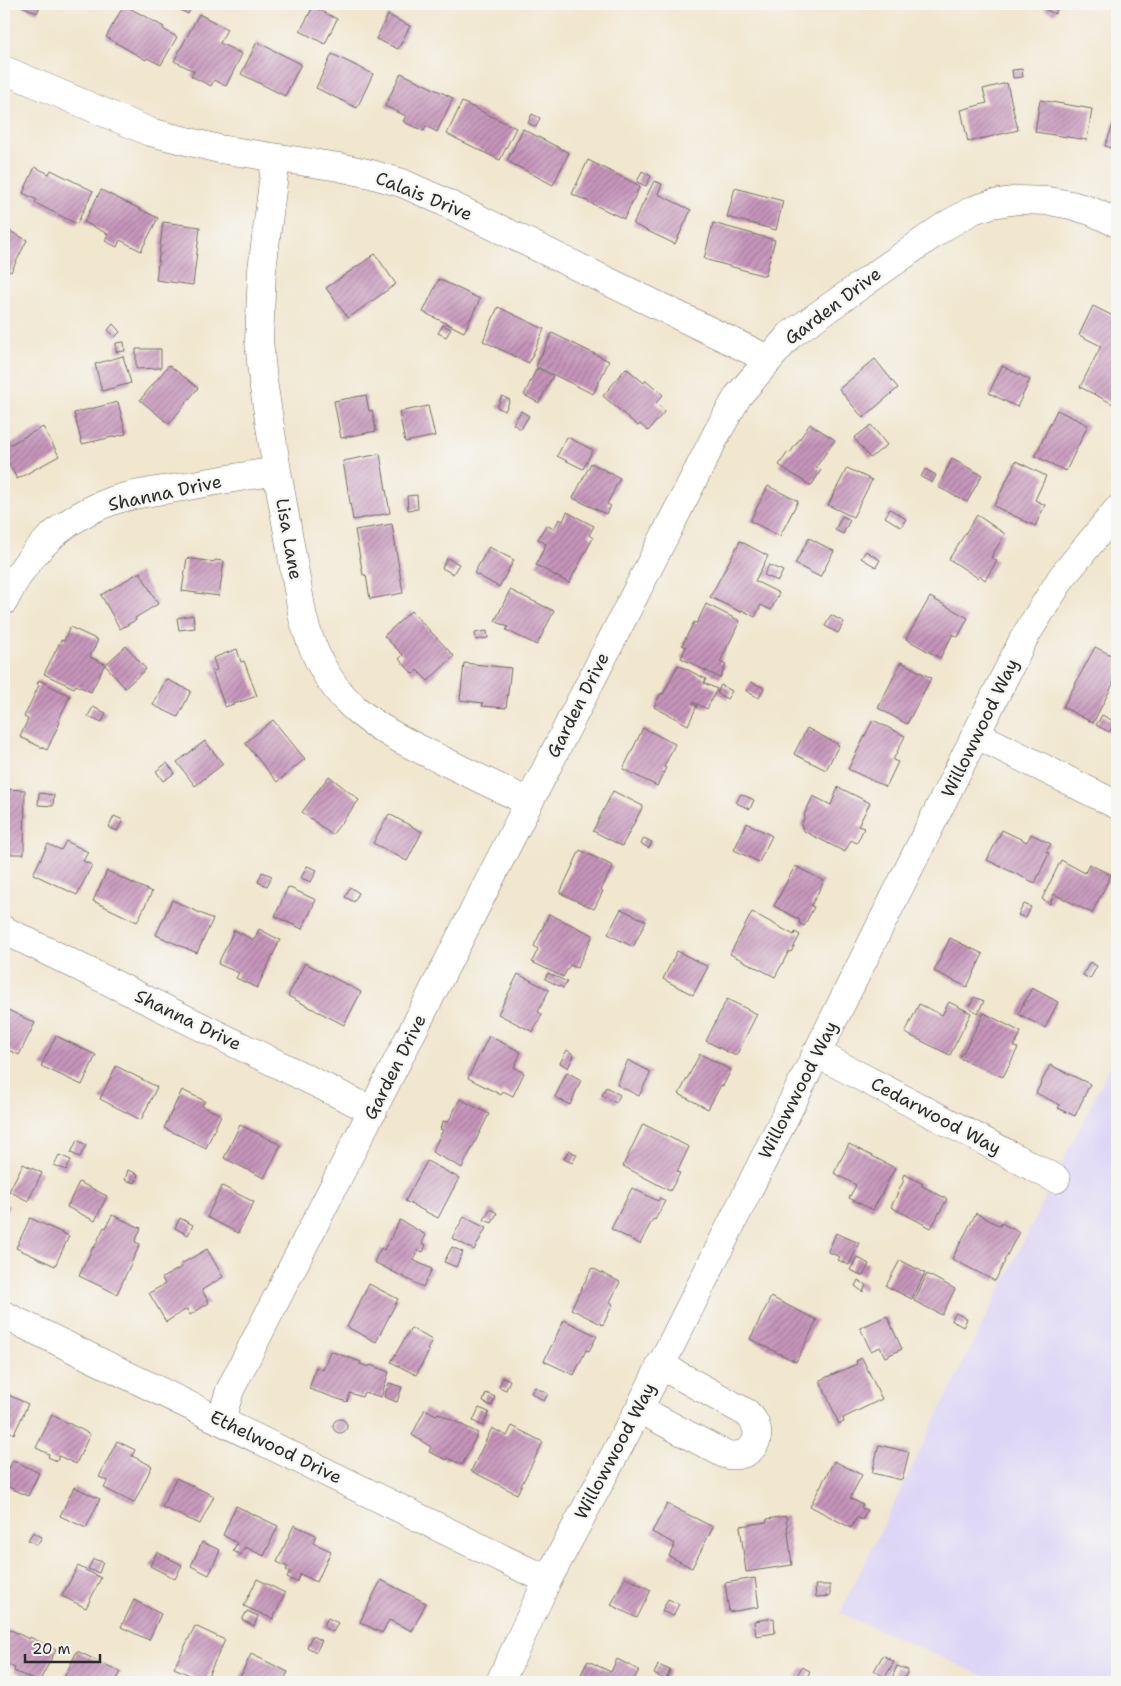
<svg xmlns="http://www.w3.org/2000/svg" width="1121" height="1686" font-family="'Shantell Sans',sans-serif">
  <defs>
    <pattern id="building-hatch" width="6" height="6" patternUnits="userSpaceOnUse" patternTransform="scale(1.25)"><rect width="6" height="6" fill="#c695bb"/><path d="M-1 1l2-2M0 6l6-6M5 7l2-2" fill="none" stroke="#a17a98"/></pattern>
  </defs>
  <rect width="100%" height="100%" fill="#f6f6f2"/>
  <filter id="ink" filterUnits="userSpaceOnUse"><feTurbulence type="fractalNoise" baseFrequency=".02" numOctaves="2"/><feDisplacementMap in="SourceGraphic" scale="10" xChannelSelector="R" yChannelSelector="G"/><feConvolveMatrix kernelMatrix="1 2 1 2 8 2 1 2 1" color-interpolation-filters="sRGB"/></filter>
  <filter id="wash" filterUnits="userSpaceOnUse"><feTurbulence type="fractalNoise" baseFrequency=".0096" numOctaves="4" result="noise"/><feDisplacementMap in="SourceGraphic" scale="20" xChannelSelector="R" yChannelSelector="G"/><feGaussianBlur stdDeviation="1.12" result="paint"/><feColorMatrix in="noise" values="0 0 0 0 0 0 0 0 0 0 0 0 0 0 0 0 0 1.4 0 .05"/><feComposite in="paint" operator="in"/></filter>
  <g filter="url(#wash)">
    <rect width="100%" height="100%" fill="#f1e6ce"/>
    <path fill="#ddd5f6" d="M1117,1052V1682H997L840,1613Z"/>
    <g id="blocks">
      <path fill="url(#building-hatch)" d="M18,4H41L37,13Z
        M169,4H193L188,14Z
        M1047,4L1059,5L1055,14L1044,9Z
        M124,5L164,27L163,29L177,37L161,65L147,58L146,60L106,37Z
        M313,7L337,19L325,44L300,31Z
        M199,14L227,29L220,43L242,54L226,86L214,80L211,86L191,76L194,71L174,61Z
        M388,15L410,26L398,49L376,39Z
        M257,42L301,64L285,96L241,74Z
        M332,54L373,74L357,108L316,88Z
        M1022,69L1023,77L1013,78L1012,70Z
        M401,73L453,98L437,132L426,126L424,131L406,123L403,121L406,116L385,106Z
        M1007,83L1018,130L968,142L961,110L987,103L983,89Z
        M1040,100L1092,109L1087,140L1035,132Z
        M462,102L516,128L500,160L447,134Z
        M532,114L540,118L536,127L528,123Z
        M1117,114V150L1105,146Z
        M523,129L569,153L553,185L507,161Z
        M588,160L640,186L624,219L572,194Z
        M35,167L49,174L51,170L93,191L77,224L35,203L37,200L23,193Z
        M642,171L651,176L646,186L637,182Z
        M654,181L662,184L658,194L691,210L675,244L633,224Z
        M735,188L783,201L776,230L727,217Z
        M101,190L158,218L141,251L120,240L117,247L105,241L108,234L84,222Z
        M163,222L200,227L193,285L156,280Z
        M713,223L775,240L765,276L704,259Z
        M4,228L27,240L11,272L4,268Z
        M375,254L396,284L348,318L326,288Z
        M439,279L480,299L464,332L423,312Z
        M1093,306L1117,318V400L1115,405L1080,387L1101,346L1079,335Z
        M498,307L544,329L529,363L483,341Z
        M113,324L120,332L115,337L108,330Z
        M443,325L451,329L446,337L438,333Z
        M552,333L609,361L593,394L536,366Z
        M124,342L125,351L116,352V343Z
        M136,349H161V368L136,369Z
        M123,356L131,383L102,391L95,364Z
        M875,359L898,388L863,418L839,389Z
        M169,365L198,388L169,424L140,400Z
        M1002,366L1030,380L1017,407L989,393Z
        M537,368L553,376L539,403L524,395Z
        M626,368L644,383L646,380L663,395L656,403L665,411L648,431L640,424L638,426L603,396Z
        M366,395L369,411L372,410L376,431L341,438L334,401Z
        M502,396L510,400L505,411L497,407Z
        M118,402L126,434L82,444L74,413Z
        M428,406L435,436L405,442L399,412Z
        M1057,410L1088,425L1066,471L1035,456Z
        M521,411L529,416L521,429L513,424Z
        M810,424L835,440L816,467L821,470L811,486L779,465L788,452L790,453Z
        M871,425L887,445L870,458L854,438Z
        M43,427L59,456L17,479L4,455V435L9,445Z
        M567,437L593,450L583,469L557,456Z
        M380,454L390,513L353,520L343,461Z
        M952,459L982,475L967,502L938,487Z
        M1016,461L1046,476L1035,500L1045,505L1035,526L994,506Z
        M591,463L620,478L607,504L611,506L606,514L573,498Z
        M847,468L872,480L853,517L828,505Z
        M925,469L936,475L932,483L921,477Z
        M768,486L798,501L780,536L750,521Z
        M417,495L418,509L408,510L407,496Z
        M890,509L906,519L901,527L885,517Z
        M567,512L594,526L589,535L593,538L569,583L536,565L546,544L538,539L546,525L554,529L559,519L563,521Z
        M977,515L1005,534L991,557L997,561L985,580L979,575L978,578L949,559Z
        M842,516L850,520L843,534L835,530Z
        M392,524L403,593L370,599L366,575H363L355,530Z
        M809,538L834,551L820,577L795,564Z
        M740,541L768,556L755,581L779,593L771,610L761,605L755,617L742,610L741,612L710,597Z
        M489,547L514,560L499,587L474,573Z
        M866,551L880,560L876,567L861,558Z
        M187,558L214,562L215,560L224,561L219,596L182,591Z
        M447,558L459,564L453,574L442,568Z
        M769,565L783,571L778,581L764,575Z
        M140,572L158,604L135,618L136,620L120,629L101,595Z
        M510,590L554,611L537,645L506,630L508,627L495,621Z
        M930,597L968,618L958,637L953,634L940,658L906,639Z
        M706,604L740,621L720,662L726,665L720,678L681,658L686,647L682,645L694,622L697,623Z
        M411,611L454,656L428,681L417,670L413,674L399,659L403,655L384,636Z
        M193,615L195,628L179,630L177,618Z
        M831,615L844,622L838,633L825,626Z
        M70,627L98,640L90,657L105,664L91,692L76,685L74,688L44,674L61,640L64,641Z
        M487,631L488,638L476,640L475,633Z
        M126,646L146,669L125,688L105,665Z
        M1095,647L1117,658V684L1114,682L1093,723L1063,707Z
        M237,649L241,662L244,661L257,696L225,707L212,671L217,670L213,658Z
        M901,662L931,678L907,724L878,708Z
        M464,663L511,668L506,708L482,706L483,703L460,700Z
        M678,665L706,679L704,683L717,689L707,709L693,702V704L697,706L688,725L654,707L661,693L663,694Z
        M166,679L191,691L178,717L153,705Z
        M39,680L70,696L58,721L60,722L47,750L20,737L28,719L24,717L39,685L37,684Z
        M751,682L764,688L759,698L746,691Z
        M721,685L732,691L727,699L717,693Z
        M93,707L106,713L102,722L88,716Z
        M1102,715L1115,722L1109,732L1096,725Z
        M273,720L305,759L277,782L245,743Z
        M873,720L905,736L893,760L898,762L886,787L848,769Z
        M643,728L675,744L664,767L666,768L657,786L623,769Z
        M807,728L839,745L826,770L794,754Z
        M205,741L223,764L195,786L177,762Z
        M167,763L175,773L163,781L156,771Z
        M329,776L359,800L332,835L302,812Z
        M838,787L870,803L858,826L864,828L857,843L851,840L845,852L804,831L801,825L805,816L804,815L813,796L831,805Z
        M4,789L25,790L24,854H4Z
        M613,791L643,806L622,846L593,831Z
        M39,793L54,795L53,806L38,805Z
        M741,794L754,800L750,809L736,803Z
        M389,814L422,832L407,861L373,843Z
        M114,816L123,820L117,831L109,827Z
        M747,823L772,836L759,862L734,850Z
        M1002,830L1027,842L1031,834L1051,844L1046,852L1049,853L1035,883L987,860Z
        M644,838L652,842L649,848L641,844Z
        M66,841L88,852L83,861L92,865L77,895L33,874L48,844L61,850Z
        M580,850L613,866L601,890L603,891L594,909L560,893Z
        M1061,860L1085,873L1089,864L1111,875L1092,913L1054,894L1050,904L1042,899Z
        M307,866L317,870L311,882L301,878Z
        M795,866L824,881L811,906L814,907L804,926L799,923L800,920L774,906Z
        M107,871L152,892L137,922L93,901Z
        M262,872L272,876L267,886L258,882Z
        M288,887L316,900L302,929L275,916Z
        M350,887L359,893L354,902L345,897Z
        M172,900L213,919L197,953L156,935Z
        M1024,904L1031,907L1026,918L1018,915Z
        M621,909L646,921L633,947L608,934Z
        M752,912L794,935L795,932L800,935L791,952L789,951L775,977L730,954Z
        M549,914L593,935L577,968L570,965L563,977L532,962L538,949L534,946Z
        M259,929L280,940L257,988L236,978L239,973L218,964L234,930L254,940Z
        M950,938L983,954L967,987L934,971Z
        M677,951L708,967L693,995L663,979Z
        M1090,962L1097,966L1090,979L1083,975Z
        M305,963L361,992L344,1025L288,996Z
        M548,973L567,982L563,988L545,979Z
        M518,974L549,990L538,1012L542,1014L533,1032L498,1014Z
        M1032,988L1058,1002L1045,1028L1018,1014Z
        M974,997L984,1001L978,1013L969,1008Z
        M727,999L757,1014L736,1056L706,1041Z
        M949,1002L971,1013L950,1055L905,1033L919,1004L942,1015Z
        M4,1008L35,1023L19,1055L4,1048Z
        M984,1013L1021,1032L1014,1047L1018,1048L1003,1077L959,1058L962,1053H963Z
        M56,1036L96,1055L82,1085L41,1066Z
        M489,1036L521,1052L514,1067L524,1073L513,1096L503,1091L501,1095L468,1078Z
        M567,1050L574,1055L568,1068L560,1063Z
        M700,1054L731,1070L723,1086L721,1085L708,1109L679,1094Z
        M628,1060L651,1072L639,1096L617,1085Z
        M1050,1065L1090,1084L1075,1116L1058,1108L1060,1105L1036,1093Z
        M116,1066L157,1087L141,1120L100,1099Z
        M567,1072L581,1080L570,1105L555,1097Z
        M606,1087L620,1095L616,1103L602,1095Z
        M182,1090L205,1101L202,1106L221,1115L206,1148L164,1128Z
        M460,1099L489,1114L462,1168L432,1152L443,1130L440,1129L443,1121L448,1122Z
        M643,1124L689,1147L677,1172L680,1173L670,1191L623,1166Z
        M240,1125L281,1145L264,1178L224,1158Z
        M77,1140L86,1145L80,1157L71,1153Z
        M849,1144L895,1168L873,1210L849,1198L856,1185L834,1173Z
        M569,1150L577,1155L572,1163L564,1159Z
        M59,1155L71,1160L66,1170L54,1165Z
        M427,1161L459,1178L438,1218L405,1201Z
        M23,1164L42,1173L28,1201L9,1191Z
        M128,1170L138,1174L135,1183L125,1180Z
        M904,1174L923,1184L922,1186L947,1199L931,1228L891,1207L904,1180L902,1179Z
        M79,1182L107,1196L95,1221L67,1207Z
        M222,1186L254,1202L238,1233L207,1217Z
        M632,1188L658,1201L660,1198L665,1201L655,1220L653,1219L640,1244L611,1229Z
        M4,1204L9,1206L4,1217Z
        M490,1209L497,1213L492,1223L484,1220Z
        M976,1213L1000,1226L1001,1223L1019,1232L1004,1261H1005L995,1281L952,1259Z
        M112,1215L141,1228L135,1242L140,1244L117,1294L79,1276L93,1247L94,1248L104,1227L106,1228Z
        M464,1217L486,1228L474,1250L452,1238Z
        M30,1218L69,1236L55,1266L16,1248Z
        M180,1218L193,1225L188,1235L175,1228Z
        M400,1220L426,1235L422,1243L426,1245L423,1252L418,1250L413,1260L432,1269L423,1287L374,1262L381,1248L384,1250Z
        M836,1233L859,1243L849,1265L838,1260L840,1257L828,1252Z
        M452,1247L463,1252L456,1267L444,1262Z
        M207,1249L223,1277L202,1290L209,1303L190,1315L187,1309L166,1322L149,1293L165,1284L162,1278L182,1267L181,1264Z
        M857,1257L869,1264L863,1276L850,1270Z
        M900,1260L925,1273L912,1299L886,1286Z
        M592,1268L620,1282L610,1302L613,1304L603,1325L571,1309Z
        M927,1274L955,1289L942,1315L914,1301Z
        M858,1280L866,1285L863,1292L855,1286Z
        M369,1284L398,1299L376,1342L347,1327Z
        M771,1297L817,1320L796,1362L750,1339Z
        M956,1313L967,1319L963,1327L951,1320Z
        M887,1316L902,1349L885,1357L880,1347L871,1351L860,1328Z
        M564,1320L597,1336L589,1351L586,1350L574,1375L544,1361Z
        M411,1328L432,1340L427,1350L429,1351L416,1375L391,1362Z
        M330,1351L361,1362L360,1364L369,1367L370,1365L389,1372L381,1397L364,1392L362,1397L350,1393L347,1402L309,1389L316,1367L323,1370Z
        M862,1358L882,1399L843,1418L844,1422L839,1424L820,1380L857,1364L856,1361Z
        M503,1377L510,1380L506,1390L499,1387Z
        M389,1383L402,1387L397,1402L384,1397Z
        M535,1387L548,1394L544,1401L531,1393Z
        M4,1393L28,1404L14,1434L4,1429Z
        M486,1393L495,1397L492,1406L483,1402Z
        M479,1408L489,1412L483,1426L473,1421Z
        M425,1409L436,1415L438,1413L478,1433L462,1465L448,1458L447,1460L429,1452L431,1447L412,1435Z
        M52,1415L90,1434L76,1464L59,1456L57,1461L48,1457L49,1454L36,1448Z
        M333 1426a7 7 0 1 1 14 0a7 7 0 1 1-14 0Z
        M512,1426L543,1442L517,1494L471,1471L492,1428L507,1436Z
        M117,1441L135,1450L132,1456L152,1466L134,1503L104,1488L108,1481L99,1477Z
        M879,1445L909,1452L902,1480L872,1473Z
        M13,1460L39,1473L28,1496L4,1485V1479Z
        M834,1461L862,1475L850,1498L863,1505L861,1507L867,1510L862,1520L857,1517L851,1528L810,1506Z
        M176,1478L214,1496L200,1524L162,1507Z
        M74,1487L100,1499L86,1528L60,1516Z
        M667,1504L713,1527L692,1568L669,1556L675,1544L652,1532Z
        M236,1506L278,1526L264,1556L245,1547L241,1555L233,1551L237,1543L223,1535Z
        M786,1516L792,1565L746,1572L740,1526L767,1522V1519Z
        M294,1525L316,1535L313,1543L331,1551L317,1582L300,1574L297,1582L289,1579L287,1578L290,1572L286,1570L288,1567L277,1562Z
        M33,1532L42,1537L37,1545L28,1540Z
        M202,1542L220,1550L209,1575L191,1566Z
        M157,1552L182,1565L175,1579L150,1566Z
        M93,1559L103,1562L99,1573L88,1569Z
        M78,1566L101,1578L86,1608L62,1596Z
        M625,1577L651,1590L637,1618L611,1605Z
        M755,1578L759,1607L729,1612L725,1583Z
        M257,1579L285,1593L273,1619L244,1606Z
        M381,1580L426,1603L412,1631L389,1620L382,1633L360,1622Z
        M815,1585H830V1596L816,1597Z
        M668,1599L679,1604L673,1616L662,1611Z
        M134,1600L161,1614L149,1640L121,1627Z
        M247,1611L258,1616L254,1626L242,1620Z
        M328,1618L338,1623L333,1632L323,1627Z
        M774,1618L775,1633L756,1636L754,1621Z
        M195,1626L225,1640L205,1682L174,1668Z
        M9,1629L29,1639L30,1637L56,1650L39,1682L14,1671L15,1668L4,1662V1639Z
        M312,1636L322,1641L316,1652L307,1647Z
        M77,1651L121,1672L115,1682H62Z
        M251,1654L288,1672L283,1682H238Z
        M883,1655L894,1662L885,1677L874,1671Z
        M617,1659L639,1670L633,1682H577L588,1661L611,1672Z
        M658,1665L670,1670L666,1680L654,1674Z
        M897,1666L908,1670L903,1682L892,1678Z
        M802,1667L810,1671L805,1682L796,1677Z"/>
    </g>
  </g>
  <g filter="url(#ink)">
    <use href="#blocks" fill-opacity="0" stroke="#706c64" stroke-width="1"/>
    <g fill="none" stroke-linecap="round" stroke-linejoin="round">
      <defs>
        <path id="minor" d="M4,70L150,132L219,149L339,167L371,174L402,183L440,200L768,359
          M276,158L262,270L259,341L263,381L277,471L303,618C325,700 368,725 440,759C470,774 499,788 529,802
          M4,601C26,554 63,518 112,501C135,493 160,491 183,487C214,481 246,476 277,471
          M977,735L1117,805
          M4,930L373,1111
          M816,1053L1056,1179
          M4,1315L524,1569L548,1579
          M639,1409L724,1454C753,1462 769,1433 747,1413L660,1365
          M221,1420L230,1390L718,431L738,396L790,335L945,226L973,210L992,204L1018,200L1049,201L1071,205L1091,211L1117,223
          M500,1682L548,1579L639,1409L1024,638L1062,577L1117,510"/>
      </defs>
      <use href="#minor" stroke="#706c64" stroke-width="29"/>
      <use href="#minor" stroke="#fff" stroke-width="28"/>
    </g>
  </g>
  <g text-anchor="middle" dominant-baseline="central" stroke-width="4.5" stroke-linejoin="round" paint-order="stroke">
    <g font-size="18" fill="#2b2b2b" stroke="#f6f6f2">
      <text transform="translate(424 196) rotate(22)">Calais Drive</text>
      <text transform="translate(833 306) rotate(-37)">Garden Drive</text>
      <text transform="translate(165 493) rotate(-12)">Shanna Drive</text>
      <text transform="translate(289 539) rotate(80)">Lisa Lane</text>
      <text transform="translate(578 705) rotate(-63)">Garden Drive</text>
      <text transform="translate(980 728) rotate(-64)">Willowwood Way</text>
      <text transform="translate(188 1020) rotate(26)">Shanna Drive</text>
      <text transform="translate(395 1067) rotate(-63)">Garden Drive</text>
      <text transform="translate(798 1090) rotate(-63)">Willowwood Way</text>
      <text transform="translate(936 1116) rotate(28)">Cedarwood Way</text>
      <text transform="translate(276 1447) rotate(26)">Ethelwood Drive</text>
      <text transform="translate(615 1451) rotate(-62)">Willowwood Way</text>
    </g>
  </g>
  <rect width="1121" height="1686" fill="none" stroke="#f6f6f2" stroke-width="20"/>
  <path d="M25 1654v8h75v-8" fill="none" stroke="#2b2b2b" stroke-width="2.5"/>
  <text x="32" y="1654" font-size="15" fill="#2b2b2b" stroke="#f6f6f2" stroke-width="4" paint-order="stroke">20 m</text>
</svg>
